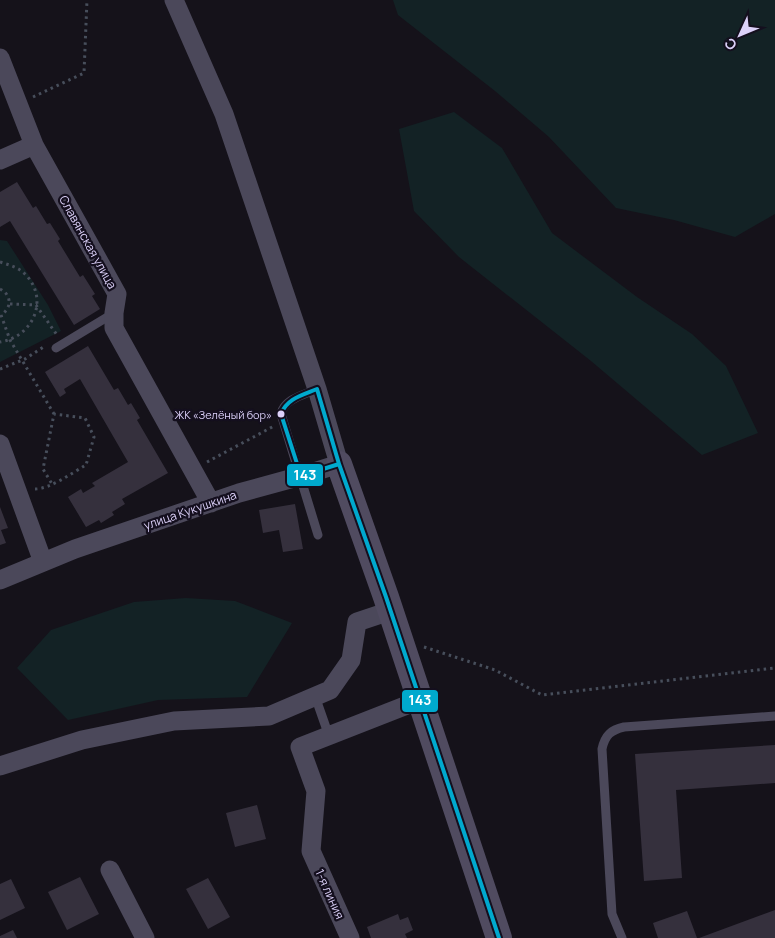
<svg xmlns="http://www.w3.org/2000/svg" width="775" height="938" font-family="Manrope,sans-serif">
  <rect width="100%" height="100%" fill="#15121a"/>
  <path fill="#132225" d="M393,0H775V214L735,237L674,220L616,208L549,137L495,91L398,15Z
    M454,112L502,148L552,233L637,297L692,334L726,366L758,433L702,455L591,361L459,257L414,211L399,129Z
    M0,240L7,241L48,305L61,331L0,362Z
    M186,598L235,601L292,623L247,697L158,700L68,720L17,668L51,630L134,602Z"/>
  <path fill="#35303d" d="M17,182L33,208L36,206L47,224L50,223L60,239L58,241L80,277L83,275L95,294L92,296L100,309L74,325L10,221L0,227V192Z
    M88,346L114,390L118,388L128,405L131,403L140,418L137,420L168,473L122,499L125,504L112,512L114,515L101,523L99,520L86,527L68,497L81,489L83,493L95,486L92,483L128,462L80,379L64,389L66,393L60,397L45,372Z
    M295,504L303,549L283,552L279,530L263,533L259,510Z
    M0,507L8,528L1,530L6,543L0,545Z
    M775,745V783L676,790L682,878L644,881L635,754Z
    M257,805L266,839L235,847L226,813Z
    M80,877L99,914L67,930L48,892Z
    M208,878L230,917L208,929L186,889Z
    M11,879L25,908L0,920V884Z
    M775,910V938H699Z
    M687,911L697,938H658L653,923Z
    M398,914L400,920L408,917L413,930L405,934L407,938H371L367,927Z
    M13,930L17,938H0V936Z"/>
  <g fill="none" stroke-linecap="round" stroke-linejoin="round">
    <path stroke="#474e5b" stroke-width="3" stroke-dasharray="2.5 4" stroke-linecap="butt" d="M33,97L84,73L87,0
      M0,262C9,265 18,267 25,274C50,299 33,337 0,342
      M0,289C12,295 12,308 1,315
      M10,304L36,305L57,335
      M1,315L10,340L54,414
      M0,369L25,359L45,346
      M207,462L274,426
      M35,489C50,489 72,473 86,465L94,437L85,418L54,414L43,469L52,484
      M424,647L495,670L542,695L775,668"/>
    <path stroke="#4b485a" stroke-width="9" d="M56,348L114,313
      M317,389C304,395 284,399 281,414L318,535
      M315,696L329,736
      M622,938L612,914L602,749C605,735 611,730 624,727L775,716"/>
    <path stroke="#4b485a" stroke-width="19" d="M0,58L34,145L117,294L114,313V328L211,503
      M0,160L34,145
      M0,444L43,562
      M0,580L75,549L239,493L301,476L339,464L317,389L224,114L174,0
      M0,766L82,740L174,721L269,716L330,690L351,660L357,622L390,611
      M110,870L145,938
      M350,938L311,851L316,791L300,747L420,700"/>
    <path stroke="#504b60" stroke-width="26" d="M339,464L386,597L499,938"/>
    <defs>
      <path id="bus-1" d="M317,389L339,464L301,476L281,414C287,398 303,395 317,389Z
        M339,464L386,597L499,938"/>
    </defs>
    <use href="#bus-1" stroke="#140f1e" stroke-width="8"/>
    <use href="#bus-1" stroke="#00a9ce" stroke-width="4"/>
  </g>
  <circle fill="#dcd1f9" stroke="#140f1e" stroke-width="2" cx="281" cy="414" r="4.5"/>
  <g text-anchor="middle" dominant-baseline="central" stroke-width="4.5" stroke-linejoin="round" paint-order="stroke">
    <g font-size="11" fill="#dcd1f9" stroke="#140f1e" text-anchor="end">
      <text x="272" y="414">ЖК «Зелёный бор»</text>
    </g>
    <g font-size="12" fill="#dcd1f9" stroke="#140f1e">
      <text transform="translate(88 242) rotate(61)">Славянская улица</text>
      <text transform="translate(190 510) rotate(-19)">улица Кукушкина</text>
      <text transform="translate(330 894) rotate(66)">1-я линия</text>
    </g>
  </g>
  <g stroke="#140f1e" stroke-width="2">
    <rect x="286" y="463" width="38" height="24" rx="5" fill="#00a9ce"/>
    <rect x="401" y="689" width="38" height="24" rx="5" fill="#00a9ce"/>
  </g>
  <g font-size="14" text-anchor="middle" font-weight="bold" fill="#fff">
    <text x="305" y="480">143</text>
    <text x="420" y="705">143</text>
  </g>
  <g transform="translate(740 35) rotate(226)" stroke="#140f1e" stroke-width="4" paint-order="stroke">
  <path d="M0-4L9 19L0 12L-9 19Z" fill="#dcd1f9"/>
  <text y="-8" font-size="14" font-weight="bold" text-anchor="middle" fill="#dcd1f9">С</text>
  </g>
</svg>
